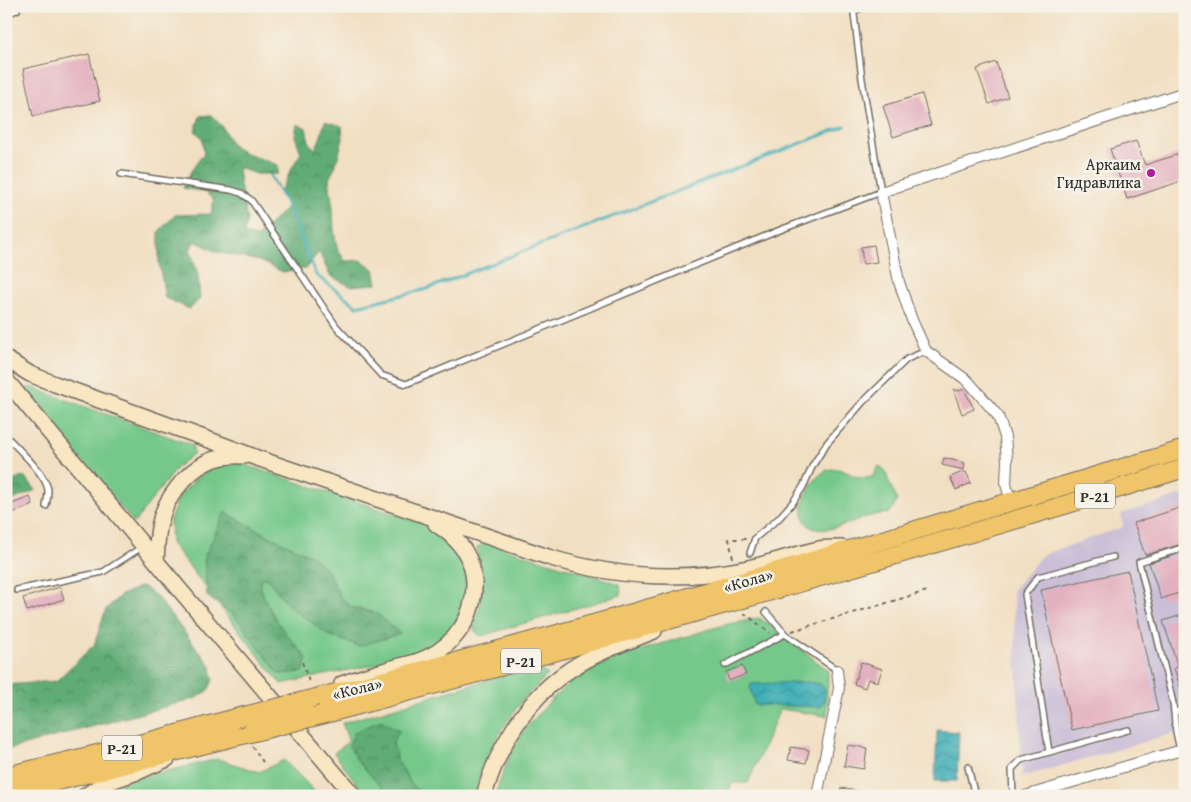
<svg xmlns="http://www.w3.org/2000/svg" width="1191" height="802" font-family="'Gentium Book Plus',serif">
  <defs>
    <pattern id="forest-crowns" width="20" height="18" patternUnits="userSpaceOnUse" patternTransform="scale(1.25)"><rect width="20" height="18" fill="#60ac76"/><path d="M2 6a3 3 0 1 1 6 0M12 15a3 3 0 1 1 6 0" fill="none" stroke="#4f8c61"/></pattern>
    <pattern id="water-waves" width="16" height="10" patternUnits="userSpaceOnUse" patternTransform="scale(1.25)"><rect width="16" height="10" fill="#3cadb6"/><path d="M0 5q4-4 8 0t8 0" fill="none" stroke="#338d94"/></pattern>
  </defs>
  <rect width="100%" height="100%" fill="#f7f3e8"/>
  <filter id="ink" filterUnits="userSpaceOnUse"><feTurbulence type="fractalNoise" baseFrequency=".02" numOctaves="2"/><feDisplacementMap in="SourceGraphic" scale="10" xChannelSelector="R" yChannelSelector="G"/><feConvolveMatrix kernelMatrix="1 2 1 2 8 2 1 2 1" color-interpolation-filters="sRGB"/></filter>
  <filter id="wash" filterUnits="userSpaceOnUse"><feTurbulence type="fractalNoise" baseFrequency=".0096" numOctaves="4" result="noise"/><feDisplacementMap in="SourceGraphic" scale="20" xChannelSelector="R" yChannelSelector="G"/><feGaussianBlur stdDeviation="1.12" result="paint"/><feColorMatrix in="noise" values="0 0 0 0 0 0 0 0 0 0 0 0 0 0 0 0 0 1.4 0 .05"/><feComposite in="paint" operator="in"/></filter>
  <g filter="url(#wash)">
    <rect width="100%" height="100%" fill="#f1dfc2"/>
    <path fill="#cabfd7" d="M1185,494V730L1022,777L1013,590L1042,555L1123,527L1121,514Z"/>
    <path fill="#75c88a" stroke="#507a5a" fill-rule="evenodd" d="M29,387L33,388L192,445L194,453L177,467L134,523L26,394L25,390Z
      M239,463L440,529L457,548L465,565L467,598L462,611L455,626L431,647L417,652L373,665L281,684L219,605L207,596V589L171,543L170,520L180,495L196,479L217,465ZM225,513L271,537L314,558L328,571L340,597L351,607L376,613L399,634L289,606L267,578L258,579L266,603L282,630L307,658L279,674L235,616L219,605L204,558Z
      M879,466L885,470C887,474 887,478 889,482C895,498 902,498 889,513C878,514 868,516 858,520C843,525 811,540 804,518C801,510 803,503 806,496C810,486 817,474 828,470C839,465 851,476 861,478C864,479 868,477 872,477Z
      M488,543L522,554L620,584L621,595L481,636C465,626 478,618 480,605C482,593 481,578 480,566C479,559 477,554 477,547Z
      M760,618L828,670L827,716L780,709L748,783H732L727,796H494L509,758L525,729L553,698L579,674L621,656L724,625Z
      M535,666L548,675L523,699L502,729L482,766L475,796H366L334,753L349,741L342,723Z
      M218,759L259,772L284,760L319,796H92L130,780Z"/>
    <path fill="url(#forest-crowns)" stroke="#466c50" d="M211,115L222,126L232,145L244,153L278,165V174H257L238,168L240,184L247,220L244,234L257,237L288,206L280,192L294,164L301,153L295,136L297,124L306,128L309,141L315,150L321,136L325,121L342,126L343,139L335,167L329,179L333,209L334,230L337,248L345,261L361,260L374,269L377,284L350,286L330,276L319,252L305,269L283,272L259,261L217,252L195,241L190,249L198,274L200,299L190,309L165,298L159,263V231L175,215L211,214L214,200L205,192L183,188L191,171L204,153L202,138L195,131L200,116Z
      M24,476L36,490L6,503V484Z
      M225,512L271,537L314,557L328,571L340,597L351,607L376,613L400,634L359,646L330,636L289,606L267,578L259,579C266,612 285,633 307,658L303,672L279,674L235,616L207,596L204,558Z
      M142,586L156,596L211,666L213,680L208,691L194,699L6,750V685L56,681L94,645L106,609L121,595Z
      M381,720L399,731L393,742L396,758L412,785L424,796H389L357,760L349,746L355,732Z"/>
    <path fill="url(#water-waves)" stroke="#346c70" d="M807,682L820,684L825,689L824,702L820,707L755,705L750,687L751,684Z
      M937,730L959,732L957,781H935Z"/>
    <g fill="none" stroke-linecap="round" stroke-linejoin="round">
      <path stroke="#3cadb6" stroke-width="3" d="M270,175L290,210L316,275L357,306L427,289L845,126"/>
    </g>
    <g id="blocks">
      <path fill="#e3b0bf" d="M89,54L100,101L33,116L23,69Z
        M996,62L1008,97L989,104L977,69Z
        M922,94L931,125L893,137L883,106Z
        M1136,141L1145,165L1185,152V180L1127,199L1110,149Z
        M874,245L877,262L863,264L861,247Z
        M953,389L959,391L964,389L974,409L962,414Z
        M944,458L965,463L964,470L942,465Z
        M963,472H966L971,483L956,490L950,477Z
        M30,497L33,505L12,513L9,505Z
        M1185,506V543L1145,555L1134,523Z
        M1185,552V591L1161,599L1149,563Z
        M1128,571L1158,711L1072,730L1041,590Z
        M60,587L64,599L27,611L23,598Z
        M1185,614V695H1183L1174,668L1178,667L1163,621Z
        M861,662L882,669L878,682L868,679L865,688L854,684Z
        M742,666L746,674L729,681L726,672Z
        M848,745L867,748L864,769L844,766Z
        M791,747L809,750L806,763L788,760Z
        M841,788L863,792L862,796H839Z"/>
    </g>
  </g>
  <g filter="url(#ink)">
    <use href="#blocks" fill-opacity="0" stroke="#706a60" stroke-width="1"/>
    <g fill="none" stroke-linecap="round" stroke-linejoin="round">
      <defs>
        <path id="service" d="M854,11L866,6
          M6,14L17,10
          M121,174L231,190L241,193L251,200L336,326L381,375L406,384L780,230L881,192L862,79L853,6
          M6,436C17,448 46,474 48,490C48,495 47,501 46,506
          M750,553L755,538L779,518L793,502L803,487L813,465L827,443L862,403L907,359L926,351
          M17,590L103,572L142,547
          M766,612L785,634L837,670
          M725,665L785,634
          M1175,712L1185,709
          M1180,750L1176,732L1173,703L1139,562L1185,547
          M1049,752L1025,594L1038,577L1113,557
          M968,767L975,796
          M1013,796L1012,769L1021,760L1128,730"/>
        <path id="minor" d="M1011,502L1006,484L1007,460L1005,437L998,416L968,381L926,351L912,320L899,282L881,192L1185,92
          M817,796L839,688L837,670
          M1025,796L1185,749"/>
        <path id="secondary" d="M6,359L30,374L55,384L215,442L257,458L548,557C613,577 681,582 748,568C772,563 795,554 819,549C826,548 834,548 842,548
          M6,380L180,590L354,796
          M156,561C157,547 157,532 161,519C164,507 170,497 177,488C195,465 214,454 244,456
          M342,684C361,677 381,672 400,666C409,664 418,662 426,658C456,644 475,616 474,582C473,556 457,537 436,524
          M85,796L103,784L140,771L167,759
          M484,796C497,747 528,697 571,669C597,652 626,642 654,631"/>
        <path id="trunk" d="M308,700C603,626 894,537 1185,449
          M321,715C610,638 899,557 1185,468
          M6,776L151,741L236,718
          M6,794L250,733"/>
      </defs>
      <use href="#service" stroke="#706a60" stroke-width="8"/>
      <use href="#minor" stroke="#706a60" stroke-width="12"/>
      <use href="#secondary" stroke="#706a60" stroke-width="18"/>
      <use href="#trunk" stroke="#706a60" stroke-width="20"/>
      <path stroke="#706a60" stroke-width="2" stroke-dasharray="4 4" stroke-linecap="butt" d="M733,558L729,539H747
        M744,613L770,633
        M792,631L927,591
        M302,662L309,682
        M252,746L263,762"/>
      <use href="#service" stroke="#fff" stroke-width="5"/>
      <use href="#minor" stroke="#fff" stroke-width="10"/>
      <use href="#secondary" stroke="#f9e7c3" stroke-width="15"/>
      <use href="#trunk" stroke="#f0c469" stroke-width="18"/>
      <defs>
        <path id="trunk-bridge" d="M236,718L308,700
          M250,733L321,715"/>
      </defs>
      <use href="#trunk-bridge" stroke="#706a60" stroke-width="20" stroke-linecap="butt"/>
      <use href="#trunk-bridge" stroke="#f0c469" stroke-width="18"/>
    </g>
  </g>
  <circle fill="#b5179e" stroke="#f7f3e8" stroke-width="2" cx="1151" cy="173" r="5"/>
  <g text-anchor="middle" dominant-baseline="central" stroke-width="5" stroke-linejoin="round" paint-order="stroke">
    <g fill="#f7f3e8" stroke="#686764" stroke-width="1">
      <rect x="1075" y="483.5" width="40" height="25" rx="4"/>
      <rect x="501" y="648.5" width="40" height="25" rx="4"/>
      <rect x="102" y="735.5" width="40" height="25" rx="4"/>
    </g>
    <g font-size="15" font-weight="bold" fill="#2b2b2b">
      <text x="1095" y="496">Р-21</text>
      <text x="521" y="661">Р-21</text>
      <text x="122" y="748">Р-21</text>
    </g>
    <g font-size="16" fill="#2b2b2b" stroke="#f7f3e8" text-anchor="end">
      <text x="1141" y="164">Аркаим<tspan x="1141" dy="18">Гидравлика</tspan></text>
    </g>
    <g font-size="16" fill="#2b2b2b" stroke="#f7f3e8">
      <text transform="translate(748 580) rotate(-16)">«Кола»</text>
      <text transform="translate(357 688) rotate(-14)">«Кола»</text>
    </g>
  </g>
  <rect width="1191" height="802" fill="none" stroke="#f7f3e8" stroke-width="25"/>
</svg>
